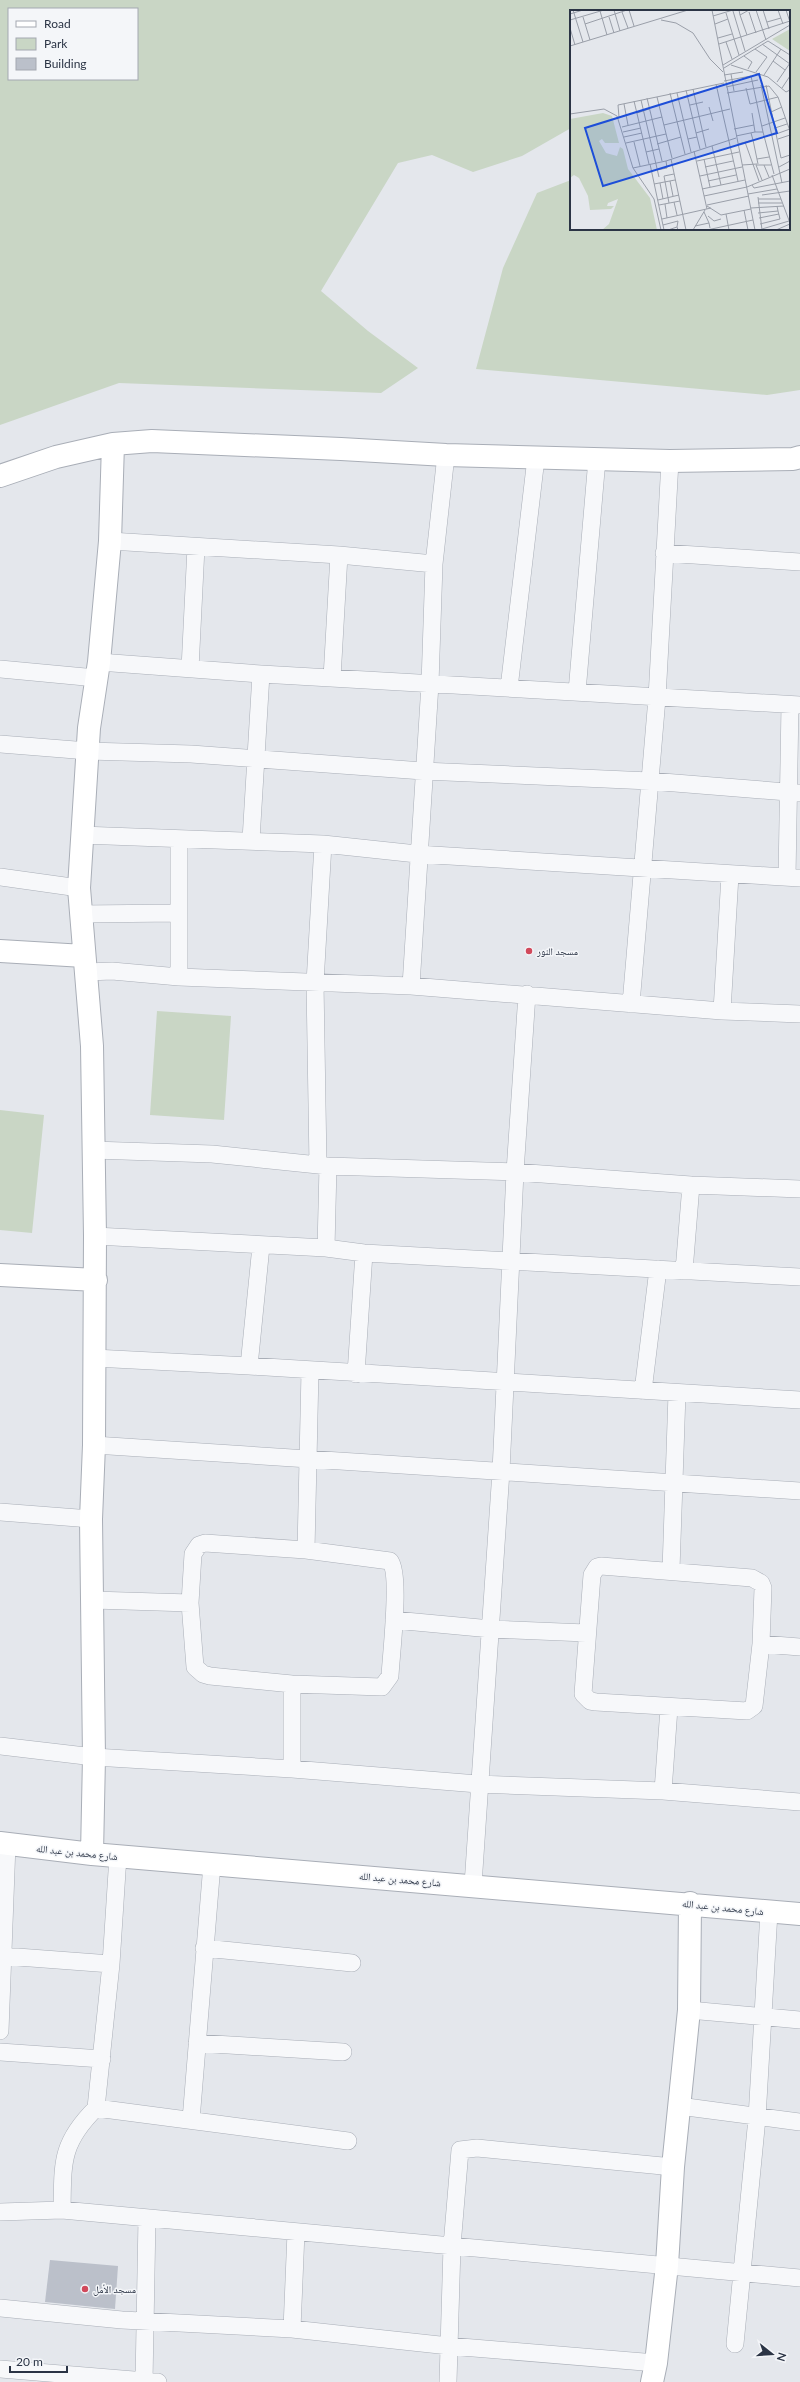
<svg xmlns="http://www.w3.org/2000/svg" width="800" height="2382" font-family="Lato,'Noto Naskh Arabic',sans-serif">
  <rect width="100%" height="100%" fill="#e4e7ec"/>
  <path fill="#c9d6c5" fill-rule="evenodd" d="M0,0H800V390L767,395L476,369L503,268L537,193L571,180V229H789V11H571V128L522,156L473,172L432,155L398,163L321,291L368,331L418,368L381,393L119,383L0,425ZM9,9H137V79H9Z
    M157,1011L231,1016L224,1120L150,1115Z
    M0,1110L44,1115L32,1233L0,1230Z"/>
  <path fill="#bbc0ca" d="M50,2260L118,2266L115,2309L45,2302Z"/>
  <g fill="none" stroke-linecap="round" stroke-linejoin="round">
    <defs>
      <path id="street" d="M110,541L339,555L434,564
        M664,553L800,562
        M99,662L261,674L800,705
        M0,669L96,678
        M190,669L196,547
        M332,678L339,555
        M509,688L536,458
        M577,692L597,459
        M0,744L88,751L191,754L423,771L650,781L800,793
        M81,835L323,844L417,854L800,878
        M179,839V977
        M251,840L261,674
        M0,877L79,888
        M787,877L790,705
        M81,914L179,913
        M87,972L112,971L179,977L411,986L722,1011L800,1014
        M411,986L430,684L434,564L446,455
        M631,1004L657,698L670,461
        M722,1011L730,875
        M93,1150L212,1154L328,1166L515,1172L691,1185L800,1189
        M318,1165L315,983L323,844
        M95,1236L326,1248L364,1253L800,1277
        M326,1248L328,1166
        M684,1271L691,1185
        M94,1358L249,1366L261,1246
        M249,1366L800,1400
        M356,1374L364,1253
        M643,1391L658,1269
        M94,1445L800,1491
        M0,1512L91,1519
        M205,1543L306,1550L390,1561C401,1574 391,1655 390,1676L382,1687L292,1684L210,1676L203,1674L195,1667L190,1603L193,1554L199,1545Z
        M306,1550L310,1371
        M601,1566L752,1578L761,1583L763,1588L761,1644L754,1706L747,1711L596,1702L590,1701L583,1694L592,1575L597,1567Z
        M671,1570L677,1393
        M93,1600L190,1603
        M394,1620L491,1629L586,1633
        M761,1644L800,1647
        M0,1746L94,1757L292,1769L478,1784L663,1791L800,1802
        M292,1769V1684
        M663,1791L669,1708
        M118,1856L111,1964L96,2108L348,2141
        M473,1885L501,1471L515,1172L527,994
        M204,1948L352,1963
        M4,1956L111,1964
        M689,2010L800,2020
        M0,2031L7,1844
        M197,2043L343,2052
        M0,2052L102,2059
        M679,2106L800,2122
        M191,2120L212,1864
        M62,2210L800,2278
        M0,2212L62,2210C63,2163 60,2144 96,2108
        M0,2308L122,2320L292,2329L449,2346L656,2363
        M292,2329L296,2232
        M735,2344L757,2118L769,1912
        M0,2369L158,2382
        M144,2382L147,2218
        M448,2382L452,2246L460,2150L477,2148L673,2167"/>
      <path id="secondary" d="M0,476L56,457L113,444L152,441L341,449L446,455L670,461L793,459L800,457
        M0,951L84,956
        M0,1275L96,1280
        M0,1843L92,1854L800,1914
        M92,1854L94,1757L91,1519L94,1445L95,1236L92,1046L79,888L89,728L99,662L110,541L113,444
        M652,2382L656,2363L667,2265L673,2167L689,2010L690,1903"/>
    </defs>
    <use href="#street" stroke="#a9aeb7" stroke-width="18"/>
    <use href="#secondary" stroke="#a9aeb7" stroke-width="24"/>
    <use href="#street" stroke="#f7f8fa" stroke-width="17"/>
    <use href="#secondary" stroke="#fff" stroke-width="22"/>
  </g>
  <g fill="#d1495b" stroke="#f4f6f9" stroke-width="1.5">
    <circle cx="529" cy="951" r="4"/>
    <circle cx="85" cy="2289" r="4"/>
  </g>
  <g text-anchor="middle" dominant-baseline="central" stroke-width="3" stroke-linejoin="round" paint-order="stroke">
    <g font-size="10" fill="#2b3445" stroke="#f4f6f9" text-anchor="start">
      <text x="537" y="951">مسجد النور</text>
      <text x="93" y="2289">مسجد الأمل</text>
    </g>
    <g font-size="10" fill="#2b3445" stroke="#f4f6f9">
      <text transform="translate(77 1852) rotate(6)">شارع محمد بن عبد الله</text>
      <text transform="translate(400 1879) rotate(5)">شارع محمد بن عبد الله</text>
      <text transform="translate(723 1907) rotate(6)">شارع محمد بن عبد الله</text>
    </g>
  </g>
  <g transform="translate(570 10)">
    <rect width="220" height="220" fill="#e4e7ec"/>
    <path d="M220,19V41L202,29ZM33,103L42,106L49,133H35L32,129L29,131L36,143L47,146L50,137L53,139L58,159L80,188L87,220H32L39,214L48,189L38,193L37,196H44L41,199L20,200L18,186L9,168L4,165L0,168V109Z" fill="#c9d6c5"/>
    <path fill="none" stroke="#9a9fa9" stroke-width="1" d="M3,0L13,32M44,0L50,21M59,0L64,16M142,0L185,220M169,0L170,5L179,0M186,0L196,30M193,0L199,19M208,0L213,14M216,0L220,12M30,1L37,25M163,1L175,41M52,2L58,18M179,2L186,23M156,3L169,45M0,4L13,0M170,5L177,25M143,6L163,0M13,7L20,30M39,7L44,23M0,10L34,0M91,10L106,13L123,23L140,49L153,62M197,12L211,8M15,14L57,0M145,14L158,9M0,18L5,35M148,28L162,24M156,32L162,49M149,34L220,11M192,34L220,54M0,36L118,0M185,39L197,47L186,62M174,46L182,52L178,59M203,51L215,60M153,55L220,15M161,55L198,67L216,82L220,80M154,58L198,31L220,45M161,64L164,81M154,65L173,62M194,65L211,39M154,71L181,66L193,122M207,72L220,53M146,74L168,171M191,75L212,173M196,75L211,148L220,145M156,77L188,70M176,78L180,94L208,87M212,78L220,66M123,79L136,137M116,80L127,127M100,83L115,144M107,83L121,142M157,83L199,76L208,87L220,121M87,87L102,148M77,88L92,151M71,90L89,167M64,91L79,154M54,94L58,115M120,95L133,92M139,97L143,111M201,102L212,97M67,103L79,99M0,104L34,99L47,106L63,158L84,189L91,220M49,107L48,95L154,73M94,115L160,99M192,116L215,108M52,117L92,107M205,118L217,114M164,119L184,115M53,122L71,118M185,122H193L204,164M126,123L139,119M206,124L220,119M166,126L185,122L182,103M54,127L72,123M118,129L127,127L130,139M208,129L220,125M183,130L188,154M64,132L70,156M175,132L189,171M56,133L96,124M87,134L111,127M168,134L183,130L181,123M142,136L151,175M124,141L137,199M76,142L89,139M101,149L116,220M134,149L140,177M187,149L199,147M127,151L169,142M80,154L94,220M172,155L187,154M194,155L199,167M135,157L163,151M209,157L220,151M63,158L96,151L166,128M87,160L97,158L96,151M202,165L220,213M130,166L172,157M192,170L186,155H201M100,171L103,186M138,171L166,165M90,173L93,189M84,174L105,170M182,175L184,178L220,171M132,179L175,170M178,184L207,179M192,185L220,181M134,186L177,177L220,159M188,187L192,220M188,189H211M88,190L109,185M104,192L107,205M99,193L94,166L104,164M188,193H212M95,194L97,208M89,195L110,191M137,195L179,186M137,196L151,205L181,199M181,198L214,196M174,200L178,220M134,202L139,213M188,203L208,201L207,196M156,204L159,220M138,206L144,211L151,209M189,208L209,204M92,209L141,198M190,214L210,209L208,201M93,215L108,211L107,217M125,216L139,213L140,218M192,219L219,211M98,220L107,217L108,220M123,220L135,200M137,220L183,210M206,220L220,214"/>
    <path fill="#1d4ed8" fill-opacity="0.15" stroke="#1d4ed8" stroke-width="2" d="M189,64L207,123L33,176L15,118Z"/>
    <rect width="220" height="220" fill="none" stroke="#2b3445" stroke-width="2"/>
  </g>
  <rect x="8" y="8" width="130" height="72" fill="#f4f6f9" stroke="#a4a8b1"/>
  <rect x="16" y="21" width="20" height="6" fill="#ffffff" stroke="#a4a8b1"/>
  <text x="44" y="28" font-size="12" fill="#2b3445">Road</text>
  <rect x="16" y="38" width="20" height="12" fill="#c9d6c5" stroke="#a4a8b1"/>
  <text x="44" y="48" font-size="12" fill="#2b3445">Park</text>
  <rect x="16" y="58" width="20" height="12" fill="#bbc0ca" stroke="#a4a8b1"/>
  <text x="44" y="68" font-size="12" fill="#2b3445">Building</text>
  <g transform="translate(772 2354) rotate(107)" stroke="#f4f6f9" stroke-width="3" paint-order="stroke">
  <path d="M0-3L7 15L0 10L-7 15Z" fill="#2b3445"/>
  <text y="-6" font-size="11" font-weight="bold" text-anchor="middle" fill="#2b3445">N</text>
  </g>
  <path d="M10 2366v6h57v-6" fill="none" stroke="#2b3445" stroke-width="2"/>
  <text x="16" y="2366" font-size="12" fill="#2b3445" stroke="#f4f6f9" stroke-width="3" paint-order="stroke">20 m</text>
</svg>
